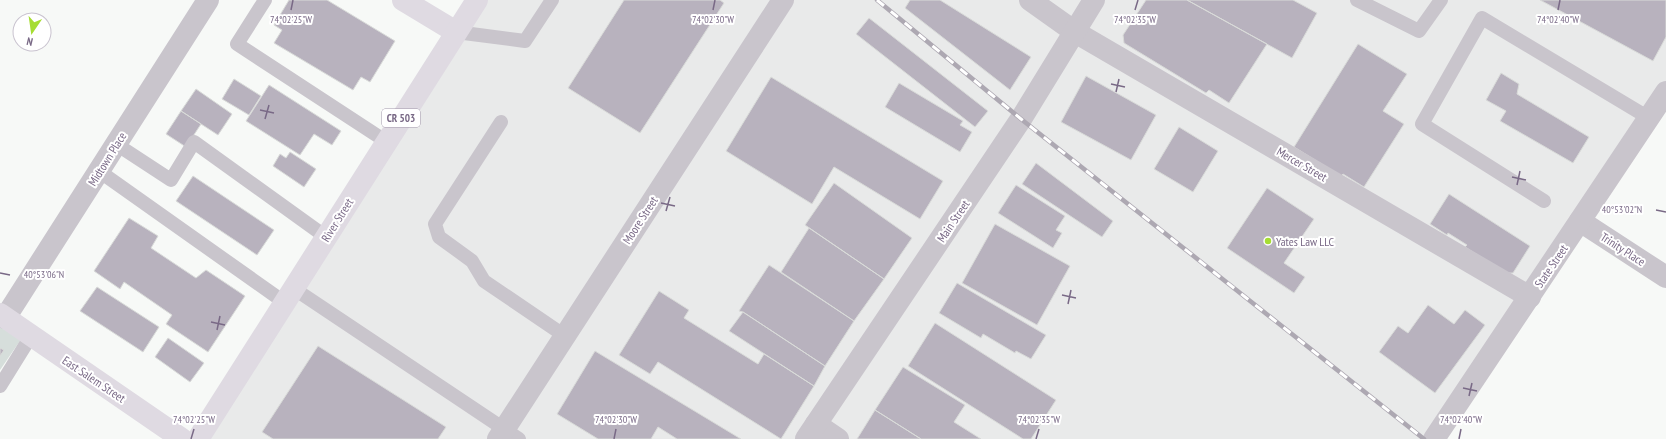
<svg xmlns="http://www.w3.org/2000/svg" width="1666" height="439" font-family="'PT Sans Narrow',sans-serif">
  <rect width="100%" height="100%" fill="#f7f9f7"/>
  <path fill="#e9eaea" d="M477,0H1666V92L1434,439H198Z"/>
  <path fill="#d6dedb" d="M0,314L26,332L0,370Z"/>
  <path fill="#b8b2be" stroke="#d9dbd9" d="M289,0H327L395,41L370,82L361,77L353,90L274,43L282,30L274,25Z
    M624,0H720L724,3L640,133L568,88Z
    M910,0H940L1031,57L1010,90L905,8Z
    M1146,0H1187L1267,44L1229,103L1209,90L1206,93L1124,43L1123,35Z
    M1187,0H1293L1317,13L1292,58Z
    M1540,0H1666V37L1653,61Z
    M869,18L988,111L975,127L856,34Z
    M1358,44L1407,74L1383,111L1404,124L1364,187L1343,174L1341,176L1294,147Z
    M1501,73L1519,84L1517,94L1589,137L1573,163L1500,121L1506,111L1486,100Z
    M1086,76L1156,115L1131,160L1061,122Z
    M771,77L943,181L920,219L834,167L812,204L726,151Z
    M234,79L261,96L249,115L222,99Z
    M899,83L963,121L960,125L972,132L960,152L885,107Z
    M269,85L341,131L332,145L314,134L300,155L246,121Z
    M196,89L232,114L218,135L181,111Z
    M181,111L201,124L186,147L166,134Z
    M1179,127L1218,151L1193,192L1154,169Z
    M290,152L316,169L304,187L273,166L280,154L286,158Z
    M1036,163L1113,221L1102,237L1022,184Z
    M193,176L274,230L257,255L176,201Z
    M834,183L912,238L884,279L805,225Z
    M1016,185L1065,216L1056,230L1062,233L1053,248L998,213Z
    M1267,188L1314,219L1284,263L1305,277L1294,293L1227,248Z
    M1449,194L1530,246L1513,273H1506L1465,247L1467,245L1448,233L1447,235L1430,224Z
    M129,218L158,236L151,248L196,278L206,270L245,296L208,352L166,324L172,315L124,282L120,289L94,271Z
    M995,224L1070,266L1037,325L962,283Z
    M809,228L884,279L854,321L781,272Z
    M769,265L854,321L825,366L743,312L739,311Z
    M957,283L1046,335L1031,359L1016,351L1015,353L983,334L981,338L939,313Z
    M97,287L159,327L143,352L80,311Z
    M659,291L689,310L684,318L758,364L764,354L814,386L781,439L658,362L650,374L619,355Z
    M1428,305L1454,324L1465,310L1485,325L1435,393L1379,352L1398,326L1408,333Z
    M743,312L825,366L814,386L729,331Z
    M935,323L1056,400L1031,439H1023L908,366Z
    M168,338L204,363L190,382L155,357Z
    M318,346L446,427L438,439H273L262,432Z
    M0,348L4,350L0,356Z
    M595,351L741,439H677L658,427L651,439H598L557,414Z
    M903,367L965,405L954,422L981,439H921L875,410Z
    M875,410L921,439H857Z"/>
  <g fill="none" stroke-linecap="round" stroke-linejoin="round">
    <path stroke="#c9c5cc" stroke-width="14" d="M265,0L237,44L387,142
      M1357,0L1419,31L1441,0
      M456,32L525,41L552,0
      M501,122L435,224L439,237L472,261L484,281L565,336
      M116,144L171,180L194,142L326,237
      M99,171L284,302
      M1544,201L1422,124L1482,18L1649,118
      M293,288L519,439
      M0,386L31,336"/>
    <path stroke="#c9c5cc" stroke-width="22" d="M1030,0L1075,32L1530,297
      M1580,221L1666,277
      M5,318L208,0
      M816,424L838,439
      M498,439L783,0"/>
    <path stroke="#c9c5cc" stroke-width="22" d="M806,439L1021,119L1094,0
      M1434,439L1666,92"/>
    <path stroke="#dfdae2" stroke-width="22" d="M403,0L456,32
      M0,314L182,439"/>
    <path stroke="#dfdae2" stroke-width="22" d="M198,439L477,0"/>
    <defs>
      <path id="rail" d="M877,0L1021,119L1424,439"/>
    </defs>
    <use href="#rail" stroke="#ada8b2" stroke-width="4.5"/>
    <use href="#rail" stroke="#fff" stroke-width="3" stroke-dasharray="9" stroke-linecap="butt"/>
  </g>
  <path fill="none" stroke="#796986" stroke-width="1.5" d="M291,10L293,0M713,10L715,0M1135,10L1138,0M1558,10L1560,0M1111,84L1125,87M1116,92L1119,79M260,110L274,113M265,119L269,105M1512,177L1526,180M1517,185L1520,171M661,203L675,206M1656,210L1666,212M666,211L670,197M0,273L10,275M1062,295L1076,298M1068,304L1071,290M211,322L225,325M217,330L220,316M1463,388L1477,391M1469,396L1472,383M191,439L194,429M614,439L616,429M1036,439L1039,429M1459,439L1461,429"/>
  <circle fill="#a6dd32" stroke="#fff" stroke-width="1.5" cx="1268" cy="241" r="4"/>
  <g text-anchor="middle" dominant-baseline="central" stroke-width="4" stroke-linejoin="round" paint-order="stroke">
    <rect fill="#fff" stroke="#a196aa" stroke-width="1" x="382" y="109" width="38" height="18" rx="3"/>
    <g font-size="11" font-weight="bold" fill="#796986">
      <text x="401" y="118">CR 503</text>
    </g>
    <g font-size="12" fill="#796986" stroke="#fff">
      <text transform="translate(107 159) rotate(-58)">Midtown Place</text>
      <text transform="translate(1302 164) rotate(30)">Mercer Street</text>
      <text transform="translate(337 220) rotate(-58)">River Street</text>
      <text transform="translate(640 220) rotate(-57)">Moore Street</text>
      <text transform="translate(953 221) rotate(-56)">Main Street</text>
      <text transform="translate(1623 249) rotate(33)">Trinity Place</text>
      <text transform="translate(1551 266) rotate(-56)">State Street</text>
      <text transform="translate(94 379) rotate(34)">East Salem Street</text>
    </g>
    <g font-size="12" fill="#796986" stroke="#fff" text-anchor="start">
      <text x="1276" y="241">Yates Law LLC</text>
    </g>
  </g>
  <g font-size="10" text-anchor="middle" fill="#796986" stroke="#fff" stroke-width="4" stroke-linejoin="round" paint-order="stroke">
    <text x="291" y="23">74°02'25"W</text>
    <text x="1135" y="23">74°02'35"W</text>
    <text x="1558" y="23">74°02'40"W</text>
    <text x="713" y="23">74°02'30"W</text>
    <text x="1622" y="213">40°53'02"N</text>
    <text x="44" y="278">40°53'06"N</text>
    <text x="194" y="423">74°02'25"W</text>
    <text x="616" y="423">74°02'30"W</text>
    <text x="1039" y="423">74°02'35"W</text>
    <text x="1461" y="423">74°02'40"W</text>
  </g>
  <g transform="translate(32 32) rotate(193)"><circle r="19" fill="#ffffff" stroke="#c9c3cf"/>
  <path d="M0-3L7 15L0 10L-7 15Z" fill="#a6dd32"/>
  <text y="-6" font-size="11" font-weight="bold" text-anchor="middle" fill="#796986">N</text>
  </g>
</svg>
